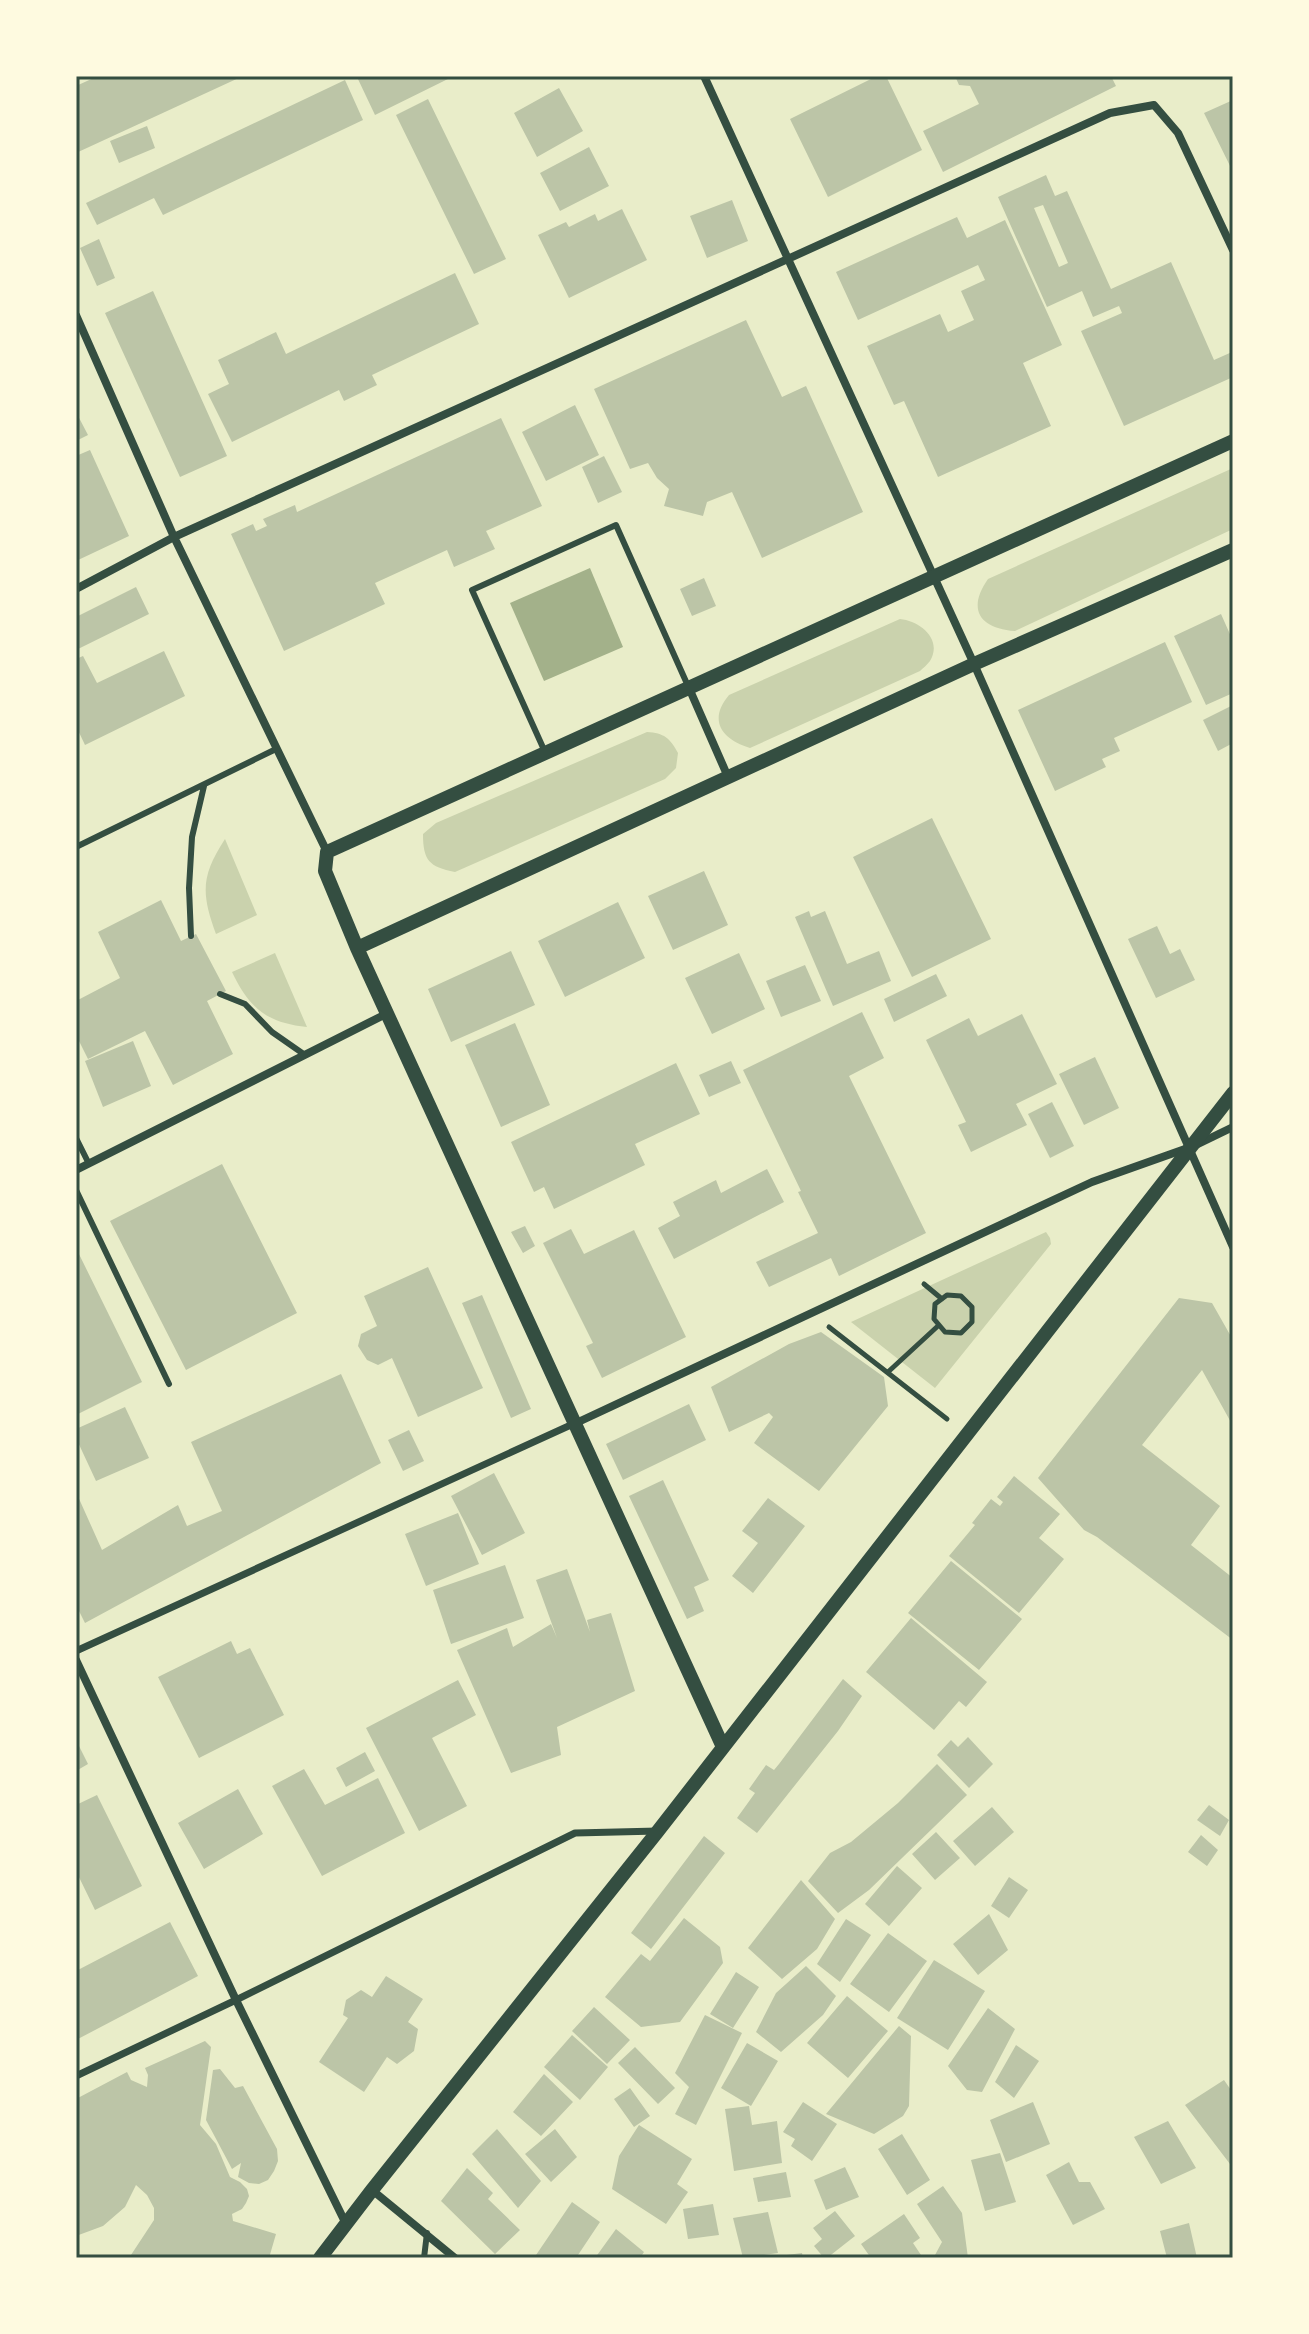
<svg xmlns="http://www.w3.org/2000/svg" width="1309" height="2334" font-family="Manrope,sans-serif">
  <rect width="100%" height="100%" fill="#e9edc9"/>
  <path fill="#cad2ad" d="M1233,468V529L1015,631C979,628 967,609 988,579Z
    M900,619C920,621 943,639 930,661C927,665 923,668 920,671L750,748C721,739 708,720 729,695Z
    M647,732C664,733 670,738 678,753L676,768L665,779L455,872C429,867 423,860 423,834L436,823Z
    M225,839L257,915L216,934C201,893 201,876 225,839Z
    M275,953L307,1027C267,1023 249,1008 232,972Z
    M1046,1232L1050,1238L1051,1244L935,1388L851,1322Z"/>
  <path fill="#a3b18a" d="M590,568L623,647L544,681L510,603Z"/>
  <path fill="#bcc5a7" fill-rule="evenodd" d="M98,76H243L76,153V86Z
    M360,76H454L375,115L357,77Z
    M877,76H886L922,150L828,197L790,119Z
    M955,76H1111L1116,86L943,172L923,131L979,104L970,86L959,85Z
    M345,80L363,120L163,215L154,198L97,225L86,203Z
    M559,88L583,131L537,157L514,113Z
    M428,99L506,259L474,274L396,115Z
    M1233,100V172L1204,113Z
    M147,126L155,148L119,163L110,141Z
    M589,147L609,186L560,211L540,173Z
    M1046,175L1055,196L1067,191L1111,289L1171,262L1214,360L1232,352L1233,377L1124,426L1081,331L1122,313L1119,306L1093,317L1082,291L1047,307L998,197ZM1043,205L1068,263L1059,267L1034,208Z
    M732,200L748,241L707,258L690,216Z
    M622,209L647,260L569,298L538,235L566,222L569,227L595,214L598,221Z
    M957,217L967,238L1005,220L1062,345L1023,363L1051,426L938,477L904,401L894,405L867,346L940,314L948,332L974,320L961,291L985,280L978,265L858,320L836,272Z
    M99,239L115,278L97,286L80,248Z
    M455,273L479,324L372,375L377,385L344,401L339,390L232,442L208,394L229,384L218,360L276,332L286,354Z
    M153,291L227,456L180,477L105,313Z
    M746,320L782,397L806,386L863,512L762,558L732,492L707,502L703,516L664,506L669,489L657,478L648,463L630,469L594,389Z
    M575,405L599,455L546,481L522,432Z
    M76,412L88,435L76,441Z
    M501,418L542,506L486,531L495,549L454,567L447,550L375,583L385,604L284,651L231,534L253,524L256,531L267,526L263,519L295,505L297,512Z
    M90,450L129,536L76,561V456Z
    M604,456L622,492L598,503L582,467Z
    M704,578L716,606L692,616L680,589Z
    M136,587L149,614L76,650V617Z
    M1221,614L1233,641V693L1206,705L1174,636Z
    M1165,642L1192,702L1114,738L1120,751L1102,759L1106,767L1055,791L1018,710Z
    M164,651L185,696L85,745L76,726V659L83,656L97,683Z
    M1233,705V743L1218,751L1203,720Z
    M932,818L991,939L912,977L853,857Z
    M704,871L728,925L673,950L648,896Z
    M161,900L181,941L196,934L226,991L207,1001L233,1054L173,1085L145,1031L88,1059L76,1035V1001L120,978L98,932Z
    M618,902L645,958L565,997L538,941Z
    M809,911L811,917L825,911L847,964L879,951L891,981L833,1006L795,917Z
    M1157,926L1170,954L1180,949L1195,980L1156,998L1128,939Z
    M511,951L535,1005L451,1042L428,989Z
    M739,953L765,1009L712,1034L685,978Z
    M805,965L821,1001L781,1017L766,981Z
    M936,974L947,996L894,1022L884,999Z
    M862,1012L884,1058L849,1076L926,1233L839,1276L831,1258L769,1287L756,1262L818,1233L798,1192L801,1191L743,1070Z
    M1022,1014L1057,1084L1016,1104L1027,1125L971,1152L958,1125L966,1122L926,1040L969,1018L978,1036Z
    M515,1023L550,1105L501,1127L465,1045Z
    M133,1041L151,1086L103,1107L85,1061Z
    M1095,1057L1119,1108L1084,1125L1059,1074Z
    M731,1061L741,1083L709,1097L699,1075Z
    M676,1063L700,1114L635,1144L645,1165L554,1209L544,1187L534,1192L511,1142Z
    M1052,1102L1074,1146L1050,1158L1028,1114Z
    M222,1164L297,1313L186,1370L110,1221Z
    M767,1169L784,1202L674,1259L658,1228L680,1216L673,1202L716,1180L721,1193Z
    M525,1226L535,1246L523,1253L511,1232Z
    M571,1229L584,1254L634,1230L686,1337L602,1378L586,1346L593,1343L543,1243Z
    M76,1248L142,1382L76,1415Z
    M428,1267L483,1388L418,1417L392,1358L378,1365L367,1360L358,1346L361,1334L377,1326L364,1296Z
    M482,1295L531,1409L511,1418L462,1303Z
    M1179,1298L1212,1303L1233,1340V1426L1202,1370L1142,1445L1220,1506L1191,1545L1233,1578V1640L1097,1537L1084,1530L1038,1478Z
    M821,1332L884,1377L888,1406L819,1491L754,1443L773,1417L769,1413L729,1432L711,1387L789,1344Z
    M341,1374L381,1463L85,1623L76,1605V1492L102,1550L178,1505L187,1526L222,1511L191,1442Z
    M689,1404L706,1440L623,1480L606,1444Z
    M125,1407L149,1458L96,1481L76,1438V1429Z
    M409,1430L424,1461L403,1471L388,1440Z
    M494,1473L525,1533L482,1555L451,1496Z
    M1014,1476L1060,1514L1039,1538L1064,1559L1019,1613L949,1556L975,1525L972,1523L991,1499L1000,1506L1003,1502L997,1497Z
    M663,1480L709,1580L694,1587L704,1611L687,1619L629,1496Z
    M768,1498L805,1526L753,1593L732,1576L758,1543L742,1531Z
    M458,1513L479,1564L426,1586L405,1534Z
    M951,1561L1022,1619L979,1670L908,1613Z
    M505,1565L524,1618L451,1644L433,1590Z
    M567,1569L590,1632L587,1620L611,1613L635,1691L557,1727L561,1755L511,1773L457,1650L507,1628L513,1647L551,1624L557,1638L536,1580Z
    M911,1618L987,1682L966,1707L959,1701L934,1730L866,1672Z
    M231,1641L237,1654L250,1648L284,1715L199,1758L158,1677Z
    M843,1679L862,1696L838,1731L757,1833L737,1818L755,1793L749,1789L766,1765L774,1770L779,1764Z
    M458,1680L476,1715L432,1738L467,1806L419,1831L366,1728Z
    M968,1737L993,1764L969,1788L937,1755L951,1740L958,1747Z
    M76,1740L88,1764L76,1771Z
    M365,1752L375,1771L346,1787L336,1768Z
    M937,1764L967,1795L869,1890L838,1913L808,1881L830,1853L851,1842L898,1803Z
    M304,1769L325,1805L378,1778L405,1833L322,1876L272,1786Z
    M238,1789L263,1834L204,1869L178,1823Z
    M97,1795L142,1886L95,1910L76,1871V1805Z
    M1209,1805L1229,1820L1220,1836L1197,1820Z
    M992,1807L1014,1832L975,1866L953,1841Z
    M936,1832L960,1858L935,1880L912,1854Z
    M1201,1835L1218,1850L1207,1866L1188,1852Z
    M704,1836L725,1853L651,1949L631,1933Z
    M897,1866L922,1888L889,1926L865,1904Z
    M1009,1877L1028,1890L1009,1918L991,1906Z
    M801,1880L835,1919L817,1949L782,1979L748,1948Z
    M989,1914L1008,1950L978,1975L953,1944Z
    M684,1918L720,1947L723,1963L680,2022L641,2027L605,1997L641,1954L650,1961Z
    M846,1919L871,1935L840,1982L817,1964Z
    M170,1922L198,1976L76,2040V1971Z
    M888,1933L927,1961L889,2012L850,1984Z
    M934,1960L985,1991L948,2050L897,2018Z
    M806,1966L836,1996L823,2015L781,2052L756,2032L776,1993Z
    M736,1972L759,1987L733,2028L710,2014Z
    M386,1976L423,1999L408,2022L418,2029L414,2051L397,2064L387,2057L364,2092L319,2062L348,2018L343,2015L346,2000L361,1990L372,1997Z
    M847,1996L888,2031L848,2078L807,2043Z
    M594,2007L630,2040L607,2064L572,2031Z
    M988,2008L1015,2029L982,2092L967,2090L948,2066Z
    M705,2015L742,2033L696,2125L675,2114L689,2087L675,2073Z
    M899,2026L911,2036L909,2106L903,2116L874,2134L826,2114Z
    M572,2035L608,2067L580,2100L544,2067Z
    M205,2041L211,2047L200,2125L216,2144L230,2177L240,2182L247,2189L249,2196L246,2203L242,2209L232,2214L233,2221L276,2234L269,2258H129L154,2220V2208L147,2195L136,2185L125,2207L103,2226L76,2236V2099L127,2072L131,2080L147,2087L148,2075L145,2068Z
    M747,2043L778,2061L751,2106L721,2088Z
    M1016,2045L1039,2061L1014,2098L995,2082Z
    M635,2047L675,2088L658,2104L618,2063Z
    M220,2069L235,2088L243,2086L277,2149L278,2161L274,2171L268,2180L259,2184L249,2183L238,2177L241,2163L232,2169L206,2120L213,2070Z
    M544,2074L573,2102L541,2136L513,2112Z
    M1224,2080L1233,2093V2162L1230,2164L1185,2105Z
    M630,2088L650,2116L634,2127L614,2099Z
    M803,2102L837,2124L812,2161L791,2146L795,2139L783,2132Z
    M1033,2102L1050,2144L1006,2162L990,2120Z
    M749,2106L752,2125L777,2121L782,2163L734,2171L725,2109Z
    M1168,2121L1196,2168L1161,2184L1134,2137Z
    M639,2125L692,2159L677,2184L688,2192L666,2224L612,2189L619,2156Z
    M497,2129L541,2181L518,2208L472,2154Z
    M555,2129L577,2157L551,2182L525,2154Z
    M902,2134L930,2180L907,2195L878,2149Z
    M1000,2153L1016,2202L985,2211L971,2160Z
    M1069,2162L1079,2182H1090L1105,2209L1073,2225L1046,2175Z
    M845,2167L859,2197L826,2210L814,2180Z
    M467,2168L493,2193L488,2199L520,2230L495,2254L441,2201Z
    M786,2172L791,2197L758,2202L753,2178Z
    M943,2186L962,2213L968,2258H937L935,2255L942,2242L917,2204Z
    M572,2202L600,2222L576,2258H534Z
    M713,2204L719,2235L688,2239L683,2209Z
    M835,2211L855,2236L827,2258H824L814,2246L822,2239L813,2228Z
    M768,2212L778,2253L743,2258L733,2218Z
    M904,2214L920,2238L913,2243L923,2258H871L861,2244Z
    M1189,2223L1197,2258H1167L1160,2231Z
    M616,2229L644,2252L640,2258H595Z
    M802,2253L803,2258H779V2256Z"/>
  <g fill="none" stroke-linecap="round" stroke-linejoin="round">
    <path stroke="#344e41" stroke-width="5" d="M924,1284L942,1299
      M947,1295L961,1296L972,1307V1322L961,1333L945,1332L934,1319L935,1304Z
      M829,1327L947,1419
      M888,1372L939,1325"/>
    <path stroke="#344e41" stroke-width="6" d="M545,752L472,590L616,525L688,686
      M76,847L276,749
      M191,936L189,888L192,837L204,786
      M220,994L245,1004L272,1032L305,1055
      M76,1138L89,1164
      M76,1190L169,1384
      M424,2258L427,2233"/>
    <path stroke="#344e41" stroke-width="7" d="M76,1651L573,1424
      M76,2076L236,2000L575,1833L658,1831"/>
    <path stroke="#344e41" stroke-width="8" d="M704,76L974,664L1233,1247
      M76,315L174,537L327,852
      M76,589L174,537L1110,113L1154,105L1178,133L1233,250
      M689,688L728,777
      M1198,1144L1233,1127
      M76,1170L388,1013
      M574,1424L1092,1182L1185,1149
      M76,1660L236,2000L346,2224
      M372,2190L455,2258"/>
    <path stroke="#344e41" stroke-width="14" d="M357,948L974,664L1233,550
      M723,1747L357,948L325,871L327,852L1233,441
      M320,2258L372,2190L658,1831L1233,1093"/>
  </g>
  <rect width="1309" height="2334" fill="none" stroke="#fefae0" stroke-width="156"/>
  <rect x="78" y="78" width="1153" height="2178" fill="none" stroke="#344e41" stroke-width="3"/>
</svg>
